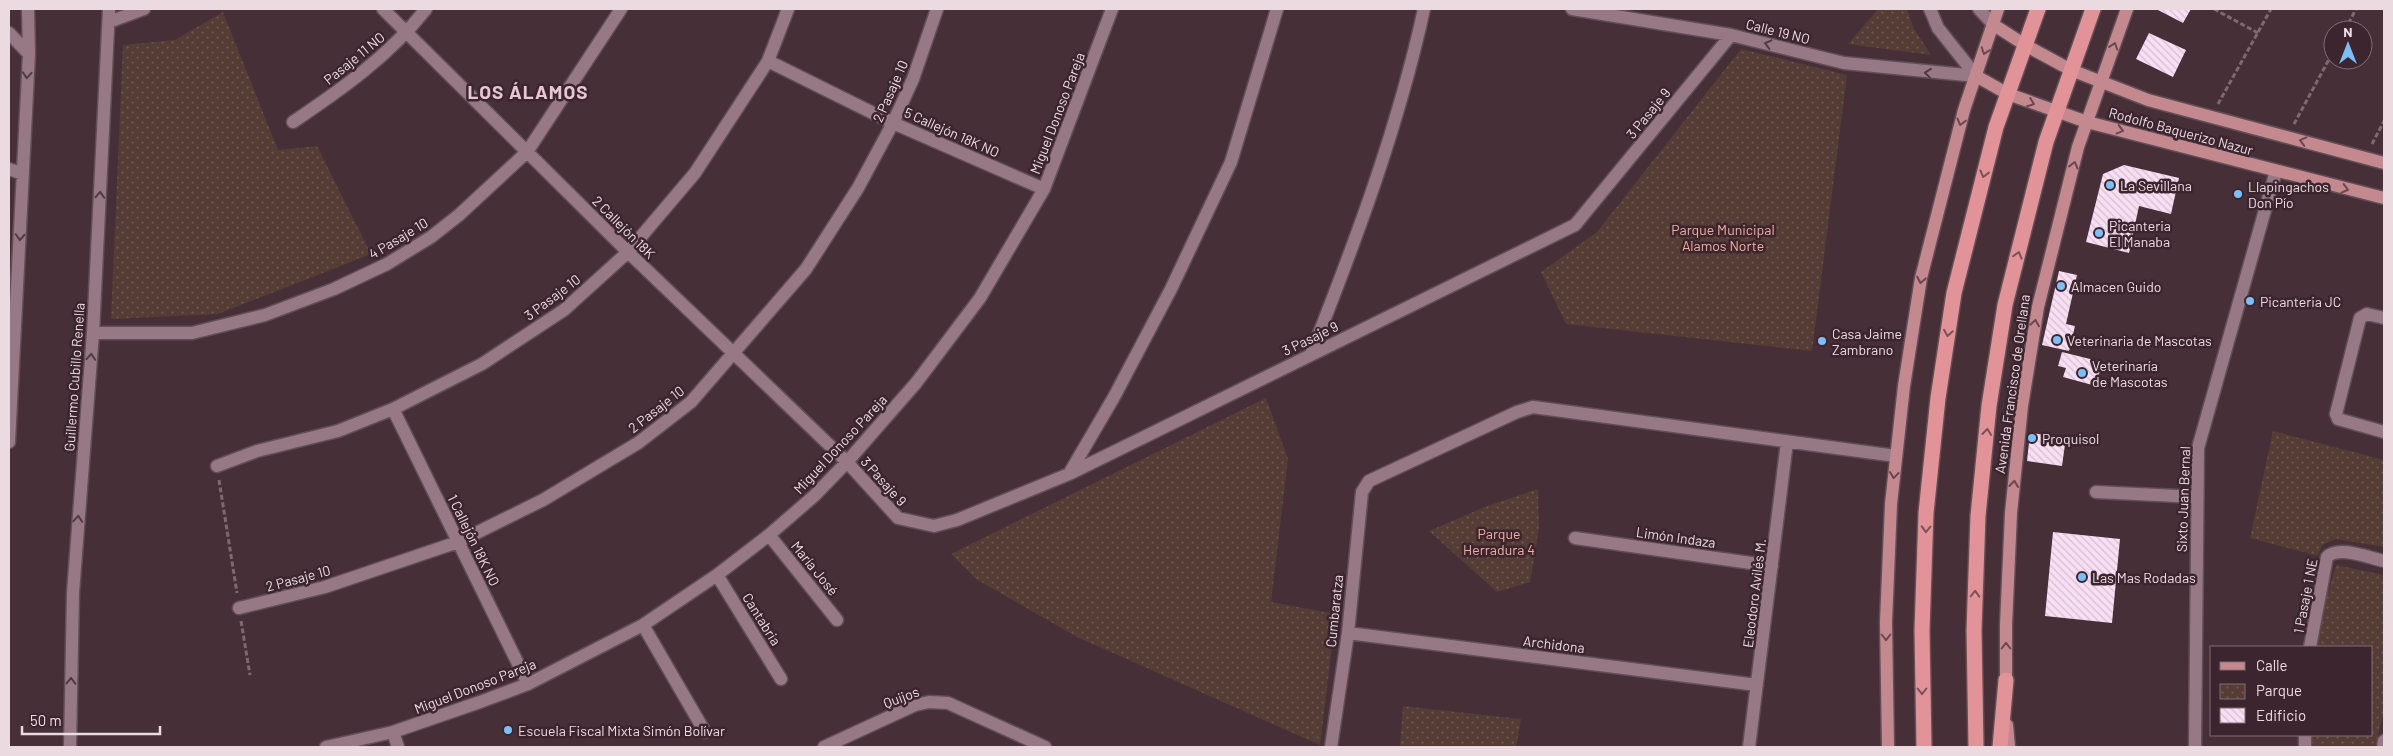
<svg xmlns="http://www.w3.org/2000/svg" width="2393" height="756" font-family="Barlow,sans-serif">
  <defs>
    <pattern id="park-dots" width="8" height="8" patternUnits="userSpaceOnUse" patternTransform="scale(1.25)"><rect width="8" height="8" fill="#553c34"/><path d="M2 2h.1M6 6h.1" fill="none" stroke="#6e5851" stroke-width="1.8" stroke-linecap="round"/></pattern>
    <pattern id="building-back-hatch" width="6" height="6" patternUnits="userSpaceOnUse" patternTransform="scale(1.25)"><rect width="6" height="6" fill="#f8dff3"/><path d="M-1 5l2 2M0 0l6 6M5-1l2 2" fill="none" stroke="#d4c0d0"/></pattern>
  </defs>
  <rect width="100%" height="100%" fill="#472f38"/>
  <path fill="url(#park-dots)" d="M1878,9H1907L1913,27L1931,55L1848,44Z
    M223,12L278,150L317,146L371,254L218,314L111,319L123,45L175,40Z
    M1741,49L1847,75L1812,351L1566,324L1541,272L1597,232Z
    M1266,398L1288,459L1271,602L1336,614L1320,745L1077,637L976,579L951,554Z
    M2273,431L2384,460V547L2336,539L2322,545L2318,556L2250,538Z
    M1538,489L1539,528L1530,582L1497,592L1429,531L1487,506Z
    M2336,565L2384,575V711L2375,747H2313L2312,735H2372V647H2316L2320,619Z
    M1403,706L1521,719L1516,747H1400Z"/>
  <path fill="url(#building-back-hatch)" d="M2156,9H2191L2183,23Z
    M2149,33L2186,50L2173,77L2136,59Z
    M2124,165L2179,178L2171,214L2139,206L2129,253L2086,242L2103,174Z
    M2059,271L2077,275L2066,324L2075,326L2069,351L2042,345Z
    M2062,352L2102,362L2096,386L2063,377L2066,368L2058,366Z
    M2030,433L2066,437L2062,466L2027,461Z
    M2053,532L2120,539L2112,623L2045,616Z"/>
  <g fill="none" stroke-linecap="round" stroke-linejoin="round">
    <defs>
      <path id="minor" d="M383,9L628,252L847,462L898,518L934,526L957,520L1069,474L1575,225L1731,35
        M1572,9L1731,35L1844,63L1976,76
        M1930,9L1938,28L1976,76
        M1979,9L1994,25
        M109,22L144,9
        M9,33L29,54
        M768,61L893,123L1044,189
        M293,122C342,89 389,56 426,9
        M9,169L23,174
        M2384,318L2367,314L2360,318L2336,414L2338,419L2384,432
        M93,333H192L265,315L334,289L387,264L431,237L459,215L527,152L621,9
        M1311,354C1356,240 1398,128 1424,9
        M393,409L528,684
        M9,442L29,54L28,9
        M217,466L257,451L338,431L393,409L482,364L564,310L628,252L695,173L768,61L788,9
        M1069,474L1114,397L1171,289L1231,162L1277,9
        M2096,492L2197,497
        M769,535L837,620
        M1575,538L1772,566
        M717,575L781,679
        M239,608L325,587L458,542L543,500L638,443L691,402L806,269L858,188L893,123L913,79L937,9
        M643,625L705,732
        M1348,633L1757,685
        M2310,647L2327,557C2339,545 2369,558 2384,561
        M393,732L398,747
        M2305,735V747
        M70,747L73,593L93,333L109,9
        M326,747L393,732L480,702L528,684L643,625L717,575L769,535L814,496L847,462L916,383L980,298L1044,189L1112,9
        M824,747L915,705L929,702L948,703L1045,747
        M1331,747L1348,633L1362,492L1369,481L1517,412L1533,407L1896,456
        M1749,747L1787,442
        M2195,747L2198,448L2276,171
        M2383,747L2384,741"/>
      <path id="major" d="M1994,25L2025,45L2071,70L2148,100L2384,163
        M1976,76L2008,94L2087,122L2384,198
        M2006,690V625L2011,513L2022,406L2038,307L2078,147L2127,9
        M2007,725L2009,747
        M1888,747L1886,622L1891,504L1904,386L1921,278L1964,110L1998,9"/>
      <path id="highway" d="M1924,747L1922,630L1926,513L1938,398L1954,293L1996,127L2038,9
        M1976,747L1974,630L1978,516L1989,406L2005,305L2046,142L2093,9
        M2000,747L2006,680"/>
    </defs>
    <use href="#minor" stroke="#624e56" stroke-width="15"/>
    <use href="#major" stroke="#624e56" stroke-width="15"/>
    <use href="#highway" stroke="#624e56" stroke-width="18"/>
    <path stroke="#7e6971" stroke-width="3" stroke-dasharray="5 2.5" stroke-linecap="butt" d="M2214,9L2258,33
      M2345,30L2356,9
      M2218,104L2271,9
      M2294,124L2333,52
      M2372,144L2384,121
      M219,480L237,593
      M241,621L250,675"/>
    <use href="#minor" stroke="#967984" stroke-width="12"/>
    <use href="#major" stroke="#c3898f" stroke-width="12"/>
    <use href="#highway" stroke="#e19397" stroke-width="15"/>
  </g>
  <defs><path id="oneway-chevron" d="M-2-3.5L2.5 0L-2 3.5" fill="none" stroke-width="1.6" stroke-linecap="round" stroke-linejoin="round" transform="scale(1.25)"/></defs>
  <g stroke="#523a44">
    <use href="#oneway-chevron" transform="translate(1768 44) rotate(-166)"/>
    <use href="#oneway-chevron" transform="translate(1928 73) rotate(-174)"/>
    <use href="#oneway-chevron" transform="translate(27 75) rotate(94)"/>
    <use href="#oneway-chevron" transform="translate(100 195) rotate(-87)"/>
    <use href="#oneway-chevron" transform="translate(20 237) rotate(93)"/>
    <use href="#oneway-chevron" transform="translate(91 357) rotate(-86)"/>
    <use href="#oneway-chevron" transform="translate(78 519) rotate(-86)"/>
    <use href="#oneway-chevron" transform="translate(71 681) rotate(-89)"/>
  </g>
  <g stroke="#6b4850">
    <use href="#oneway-chevron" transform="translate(2114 46) rotate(-71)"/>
    <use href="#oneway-chevron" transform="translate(1985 51) rotate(109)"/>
    <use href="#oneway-chevron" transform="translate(2031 103) rotate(21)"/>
    <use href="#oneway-chevron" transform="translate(1961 122) rotate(105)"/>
    <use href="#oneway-chevron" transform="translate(2120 130) rotate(15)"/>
    <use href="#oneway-chevron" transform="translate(2303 141) rotate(-165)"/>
    <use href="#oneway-chevron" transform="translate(2074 165) rotate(-76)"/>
    <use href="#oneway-chevron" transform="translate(2345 189) rotate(14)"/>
    <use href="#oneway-chevron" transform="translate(1921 280) rotate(101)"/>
    <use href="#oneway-chevron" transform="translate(2035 323) rotate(-81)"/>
    <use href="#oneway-chevron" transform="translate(1894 475) rotate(96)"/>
    <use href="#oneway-chevron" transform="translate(2014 484) rotate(-84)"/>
    <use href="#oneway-chevron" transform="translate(1886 637) rotate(90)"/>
    <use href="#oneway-chevron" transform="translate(2006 646) rotate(-90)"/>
  </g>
  <g stroke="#7e5158">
    <use href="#oneway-chevron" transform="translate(1984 174) rotate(104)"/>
    <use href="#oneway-chevron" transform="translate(2018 255) rotate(-75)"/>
    <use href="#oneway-chevron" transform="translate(1948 333) rotate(99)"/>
    <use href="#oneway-chevron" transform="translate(1987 432) rotate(-84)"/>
    <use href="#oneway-chevron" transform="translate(1926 529) rotate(92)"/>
    <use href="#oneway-chevron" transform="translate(1975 594) rotate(-88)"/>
    <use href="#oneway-chevron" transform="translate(1922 691) rotate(90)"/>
  </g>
  <g fill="#7abff8" stroke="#3c252e" stroke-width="2">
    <circle cx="2110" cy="185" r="5"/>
    <circle cx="2238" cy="194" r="5"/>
    <circle cx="2099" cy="233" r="5"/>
    <circle cx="2061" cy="286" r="5"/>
    <circle cx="2250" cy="301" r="5"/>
    <circle cx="2057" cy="340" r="5"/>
    <circle cx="1822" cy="341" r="5"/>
    <circle cx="2082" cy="373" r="5"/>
    <circle cx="2032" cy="438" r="5"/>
    <circle cx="2082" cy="577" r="5"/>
    <circle cx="508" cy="730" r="5"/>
  </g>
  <g text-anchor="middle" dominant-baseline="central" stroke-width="5" stroke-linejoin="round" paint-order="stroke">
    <g font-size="14" fill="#ebdbe0" stroke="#3c252e">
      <text transform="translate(1778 31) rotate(14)">Calle 19 NO</text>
      <text transform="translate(354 58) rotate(-39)">Pasaje 11 NO</text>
      <text transform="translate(890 91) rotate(-66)">2 Pasaje 10</text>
      <text transform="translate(1057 113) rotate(-69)">Miguel Donoso Pareja</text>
      <text transform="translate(1648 113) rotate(-51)">3 Pasaje 9</text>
      <text transform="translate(2181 131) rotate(15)">Rodolfo Baquerizo Nazur</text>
      <text transform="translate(952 132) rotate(24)">5 Callejón 18K NO</text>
      <text transform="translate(624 227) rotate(45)">2 Callejón 18K</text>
      <text transform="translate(398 238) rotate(-31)">4 Pasaje 10</text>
      <text transform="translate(552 297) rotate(-37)">3 Pasaje 10</text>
      <text transform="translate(1310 338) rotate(-26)">3 Pasaje 9</text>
      <text transform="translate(74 377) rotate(-86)">Guillermo Cubillo Renella</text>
      <text transform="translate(2012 384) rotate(-82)">Avenida Francisco de Orellana</text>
      <text transform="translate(656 409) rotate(-38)">2 Pasaje 10</text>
      <text transform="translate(840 444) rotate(-47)">Miguel Donoso Pareja</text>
      <text transform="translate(884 481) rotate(48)">3 Pasaje 9</text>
      <text transform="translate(2183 499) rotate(-88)">Sixto Juan Bernal</text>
      <text transform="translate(1676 537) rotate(8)">Limón Indaza</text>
      <text transform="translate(474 540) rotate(64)">1 Callejón 18K NO</text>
      <text transform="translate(815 568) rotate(51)">María José</text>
      <text transform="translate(298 578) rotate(-15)">2 Pasaje 10</text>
      <text transform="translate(1754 593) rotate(-83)">Eleodoro Avilés M.</text>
      <text transform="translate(2305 596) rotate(-79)">1 Pasaje 1 NE</text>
      <text transform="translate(1334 611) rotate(-84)">Cumbaratza</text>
      <text transform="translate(762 619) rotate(58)">Cantabria</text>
      <text transform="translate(1554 644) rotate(7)">Archidona</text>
      <text transform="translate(475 686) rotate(-21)">Miguel Donoso Pareja</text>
      <text transform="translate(901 697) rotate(-21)">Quijos</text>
    </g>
    <g font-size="14" fill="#ebdbe0" stroke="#3c252e" text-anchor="start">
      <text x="2120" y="185">La Sevillana</text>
      <text x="2248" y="186">Llapingachos<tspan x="2248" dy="16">Don Pío</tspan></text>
      <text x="2109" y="225">Picanteria<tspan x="2109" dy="16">El Manaba</tspan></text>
      <text x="2071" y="286">Almacen Guido</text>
      <text x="2260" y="301">Picanteria JC</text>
      <text x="1832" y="333">Casa Jaime<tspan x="1832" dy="16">Zambrano</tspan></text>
      <text x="2067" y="340">Veterinaria de Mascotas</text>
      <text x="2092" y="365">Veterinaría<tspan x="2092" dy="16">de Mascotas</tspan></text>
      <text x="2042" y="438">Proquisol</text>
      <text x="2092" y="577">Las Mas Rodadas</text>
      <text x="518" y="730">Escuela Fiscal Mixta Simón Bolívar</text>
    </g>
    <g font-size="14" fill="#f1b09c" stroke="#3c252e">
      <text x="1723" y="229">Parque Municipal<tspan x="1723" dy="16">Alamos Norte</tspan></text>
      <text x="1499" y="533">Parque<tspan x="1499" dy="16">Herradura 4</tspan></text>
    </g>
    <g font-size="19" font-weight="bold" letter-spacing="1" fill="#e7c7d3" stroke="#3c252e">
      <text x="528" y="91">LOS ÁLAMOS</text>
    </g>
  </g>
  <rect width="2393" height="756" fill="none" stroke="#ebdbe0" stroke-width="20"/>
  <rect x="2210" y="646" width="162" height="90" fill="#3c252e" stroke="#826e75"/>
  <rect x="2220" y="662" width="25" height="8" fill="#c3898f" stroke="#826e75"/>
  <text x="2256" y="671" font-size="15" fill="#ebdbe0">Calle</text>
  <rect x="2220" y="684" width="25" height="15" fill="url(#park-dots)" stroke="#826e75"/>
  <text x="2256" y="696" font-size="15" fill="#ebdbe0">Parque</text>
  <rect x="2220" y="708" width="25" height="15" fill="url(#building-back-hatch)" stroke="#826e75"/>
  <text x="2256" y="721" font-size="15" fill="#ebdbe0">Edificio</text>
  <g transform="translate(2348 45)"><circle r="24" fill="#3c252e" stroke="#826e75"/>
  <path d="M0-4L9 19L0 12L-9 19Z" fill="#7abff8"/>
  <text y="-8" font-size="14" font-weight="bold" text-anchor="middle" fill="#ebdbe0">N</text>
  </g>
  <path d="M22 726v8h138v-8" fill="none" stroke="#ebdbe0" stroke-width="2.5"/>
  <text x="30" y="726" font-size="15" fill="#ebdbe0" stroke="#3c252e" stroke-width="4" paint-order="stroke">50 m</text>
</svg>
